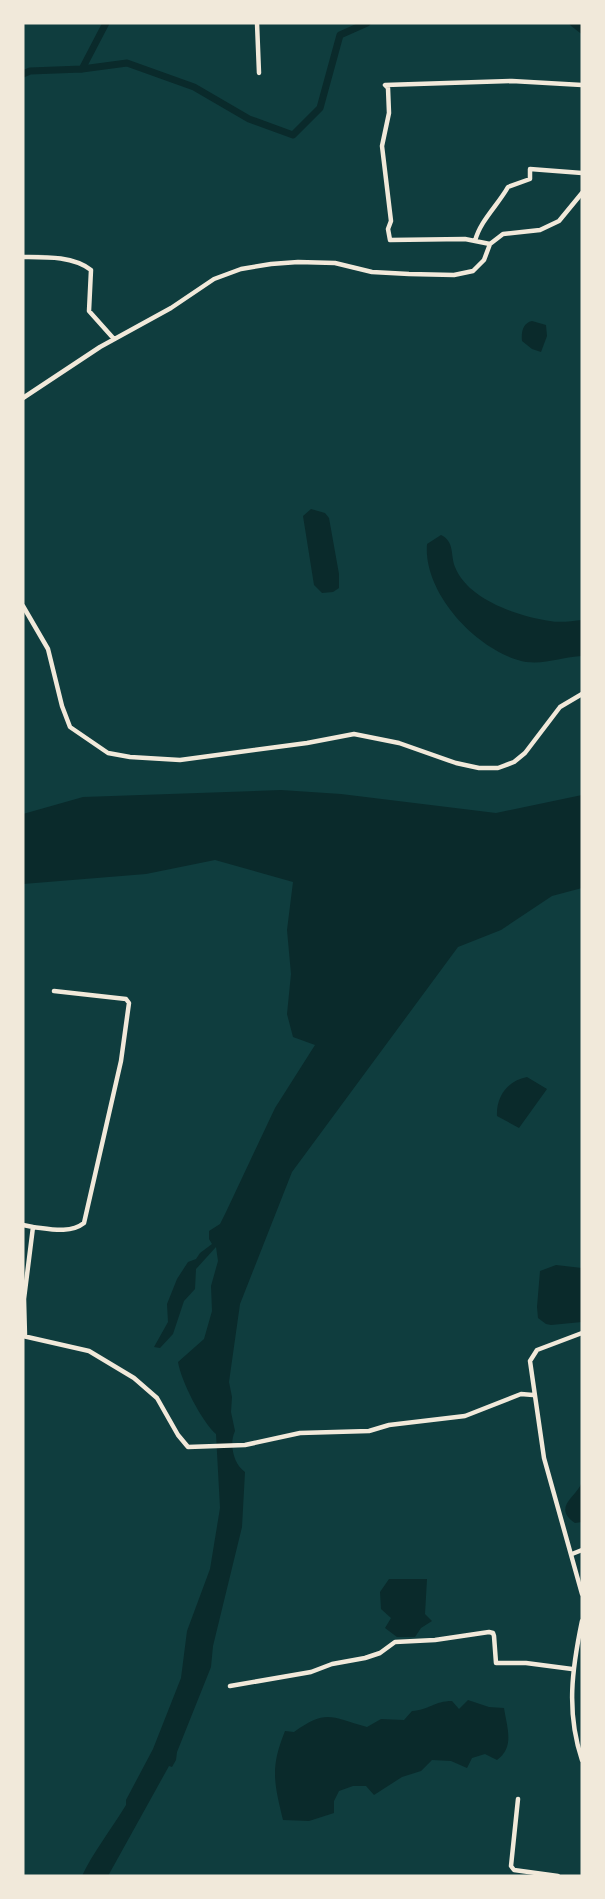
<svg xmlns="http://www.w3.org/2000/svg" width="605" height="1899" font-family="Figtree,sans-serif">
  <rect width="100%" height="100%" fill="#0f3d3e"/>
  <path fill="#0a2a2b" d="M532,321L546,325L547,336L541,352L532,349L522,341C521,332 523,323 532,321Z
    M311,509L325,513L329,518L339,574V588L333,592L322,593L314,585L303,516Z
    M441,535C455,542 450,554 455,567C468,600 518,616 550,621C560,623 572,621 582,620V656C561,657 539,667 518,660C474,647 423,592 427,544Z
    M281,790L341,794L496,813L582,795V888L552,896L501,930L458,947L292,1172L240,1304L229,1382L232,1397L231,1412L235,1431C229,1443 233,1464 245,1472L242,1527L213,1646L211,1667L177,1752L176,1760L172,1767L169,1766L108,1876H82C92,1854 112,1828 126,1805V1800L153,1749L181,1678L187,1631L210,1569L220,1508L216,1434C202,1422 181,1381 178,1362L204,1339L212,1311L211,1286L218,1261L216,1247L196,1269L195,1289L184,1301L173,1334L160,1348L154,1347L168,1322L167,1304L177,1279L188,1262L196,1259L200,1253L212,1244L209,1239V1231L220,1224L226,1212L275,1108L315,1045L293,1037L287,1014L291,974L287,930L293,882L215,860L146,874L23,884V814L83,797Z
    M527,1077L547,1089L519,1128L497,1116C496,1097 507,1081 527,1077Z
    M556,1265L582,1268V1322L551,1325L546,1324L538,1318L537,1307L540,1271Z
    M582,1482V1522L575,1523C552,1507 576,1498 582,1482Z
    M389,1579H427L425,1614L432,1621L421,1628L415,1637H397L385,1628L391,1618L381,1609L380,1592Z
    M468,1700L489,1707L504,1708C507,1728 515,1747 497,1760L485,1754L472,1758L467,1768L451,1761L432,1760L421,1771L402,1777L374,1795L366,1786H353L339,1791L334,1801V1813L309,1821L283,1820C274,1782 270,1768 285,1731L294,1732C327,1709 330,1717 367,1727L381,1719L404,1720L412,1711C429,1710 434,1701 452,1701L459,1709Z"/>
  <g fill="none" stroke-linecap="round" stroke-linejoin="round">
    <path stroke="#0a2a2b" stroke-width="7" d="M573,23L582,30
      M82,69L106,23
      M23,74L30,71L82,69L127,63L194,87L249,119L293,135L320,108L340,35L367,23"/>
    <path stroke="#f1e9da" stroke-width="4.5" d="M257,23L259,73
      M475,241C480,221 498,205 508,187L530,179V169L582,173
      M490,244L465,239L390,240L388,229L391,221L382,146L389,113L388,88L385,85L512,81L582,85
      M23,257C45,257 73,256 91,270L89,311L114,339
      M23,398L100,347L171,308L214,279L241,269L271,264L298,262L335,263L372,272L409,274L454,275L473,271L484,260L490,244L503,234L540,230L559,221L582,193
      M23,606L48,649L62,706L70,727L108,753L130,757L180,760L307,743L354,734L399,743L456,763L479,768H498L514,762L525,753L560,707L582,694
      M23,1225L33,1227L24,1299L25,1336
      M33,1227C50,1229 70,1234 84,1223L121,1061L129,1003L126,999L54,991
      M582,1333L537,1350L530,1361L544,1458L582,1594
      M23,1336L89,1351L134,1378L157,1398L178,1435L188,1447L245,1445L300,1433L369,1431L389,1425L465,1416L521,1394L533,1395
      M572,1554L582,1550
      M582,1621C572,1669 566,1712 582,1760
      M230,1686L311,1672L332,1664L365,1658L380,1653L395,1642L435,1640L489,1632L493,1633L494,1636L496,1663H526L572,1669
      M518,1799L511,1866L514,1870L558,1876"/>
  </g>
  <rect width="605" height="1899" fill="none" stroke="#f1e9da" stroke-width="49"/>
</svg>
